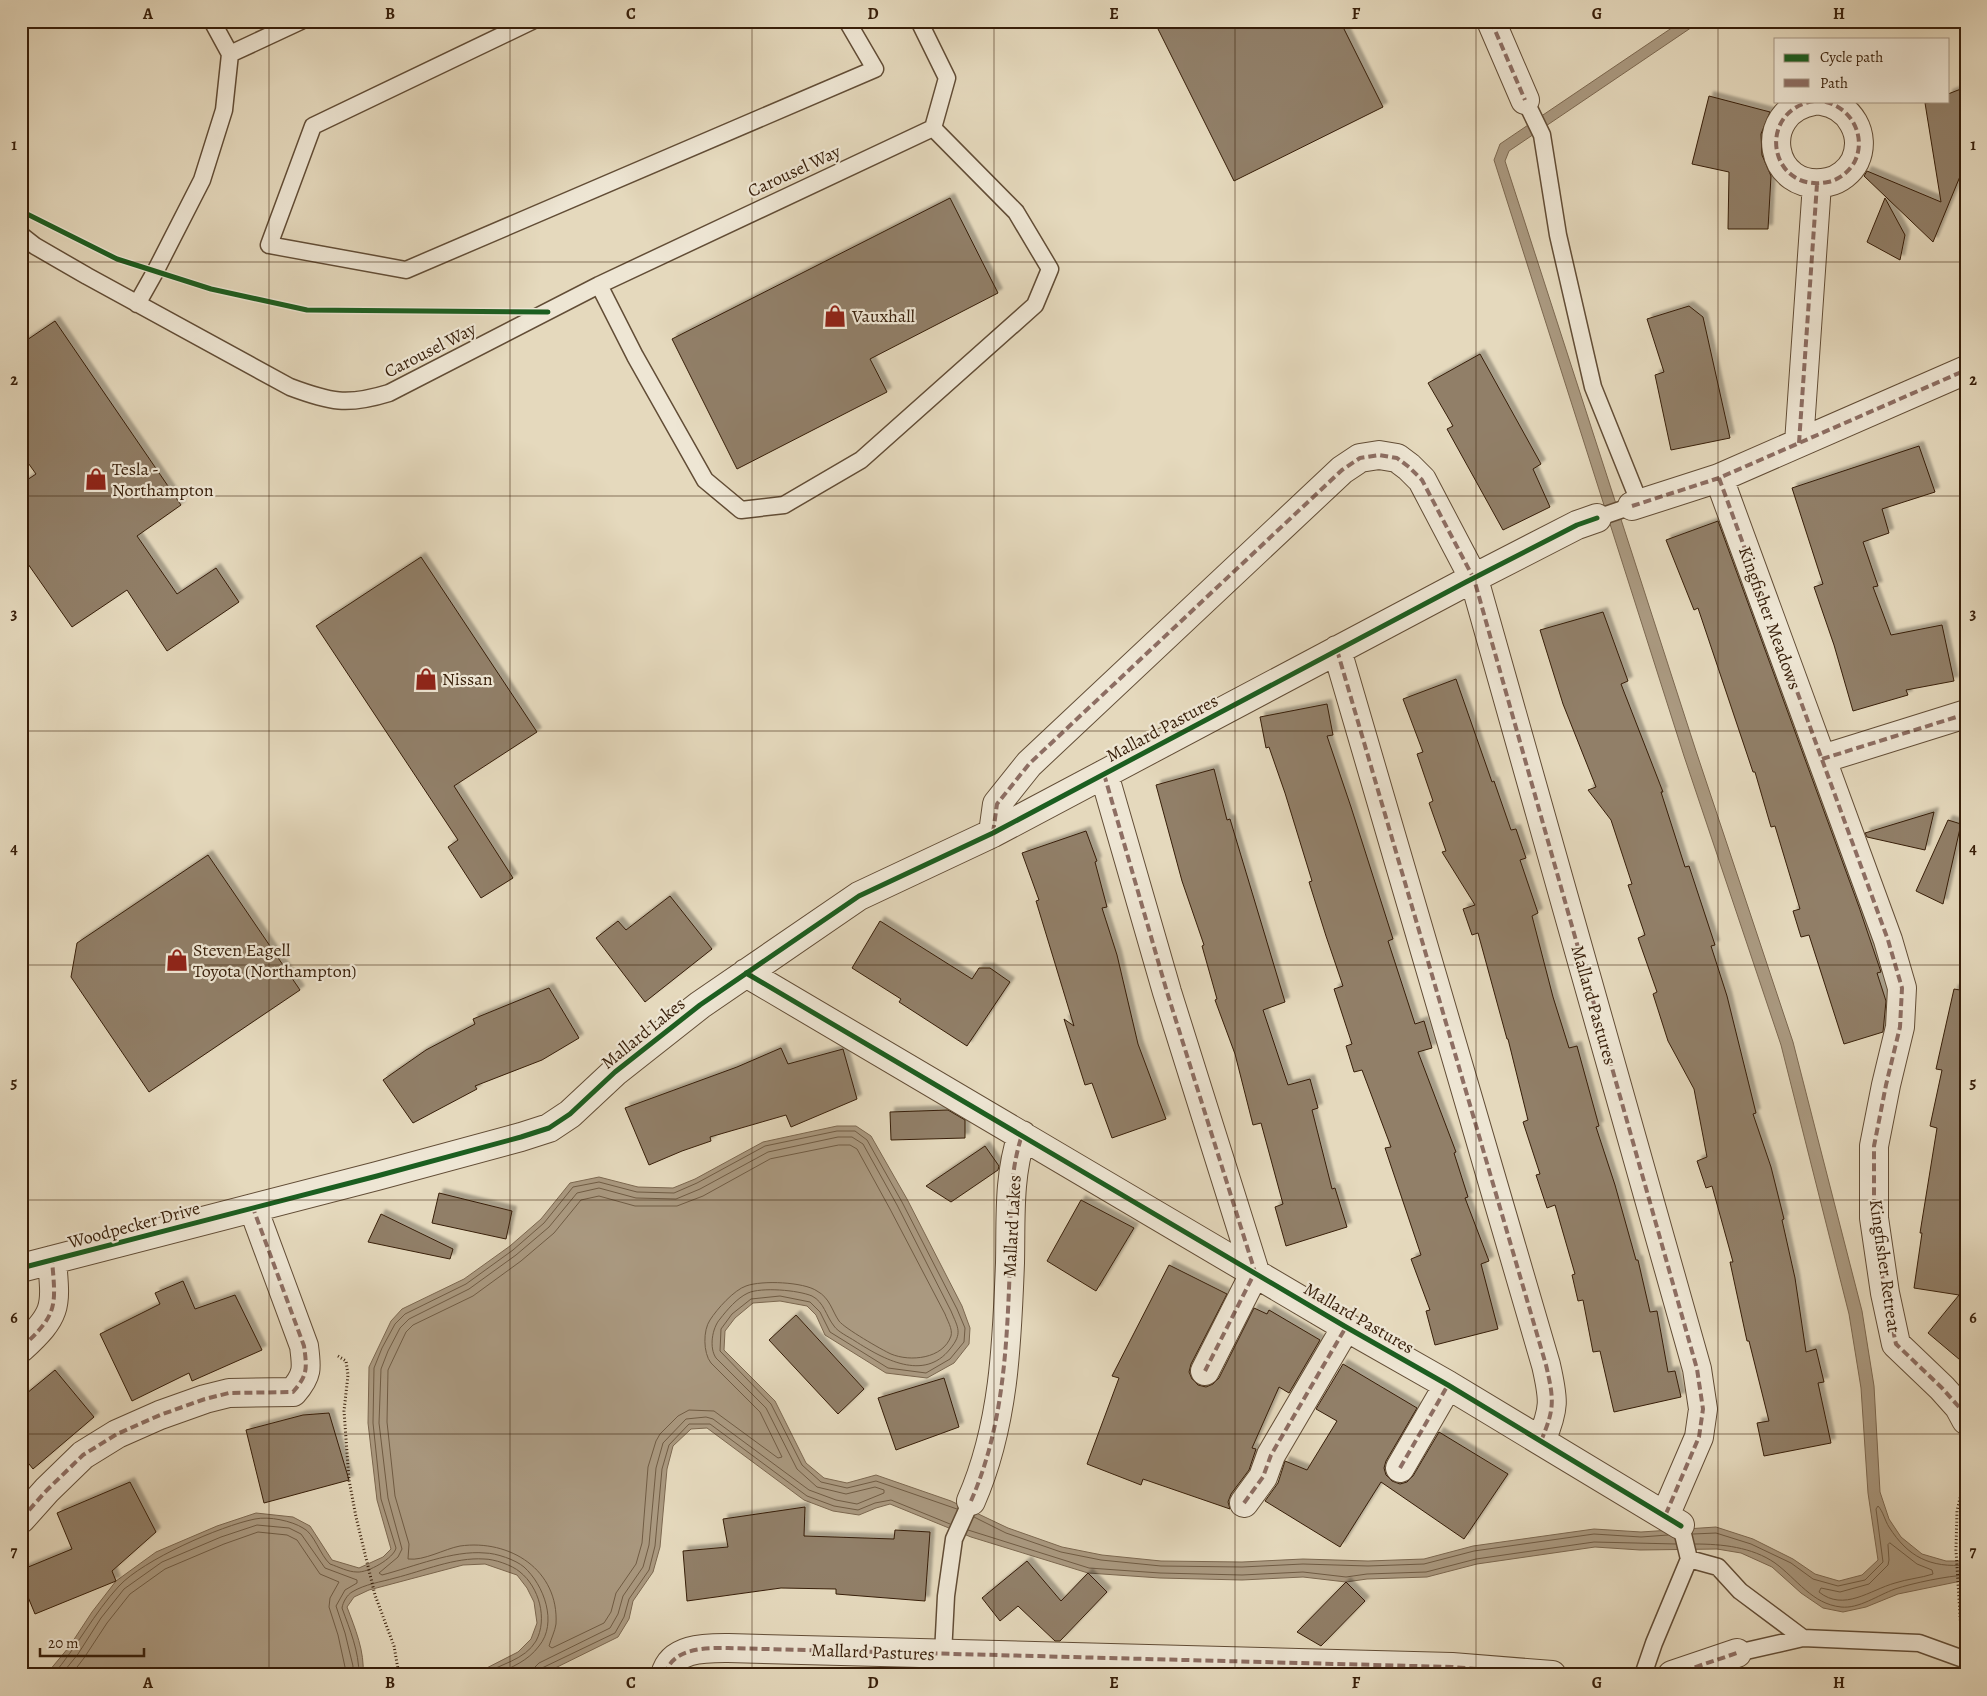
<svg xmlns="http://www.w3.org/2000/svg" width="1987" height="1696" font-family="Alegreya,serif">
  <defs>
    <filter id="shadow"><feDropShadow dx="4.5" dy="-4.5" stdDeviation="1" flood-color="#0004"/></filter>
  </defs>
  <rect width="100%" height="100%" fill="#e5d9bd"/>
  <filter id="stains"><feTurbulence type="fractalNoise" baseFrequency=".004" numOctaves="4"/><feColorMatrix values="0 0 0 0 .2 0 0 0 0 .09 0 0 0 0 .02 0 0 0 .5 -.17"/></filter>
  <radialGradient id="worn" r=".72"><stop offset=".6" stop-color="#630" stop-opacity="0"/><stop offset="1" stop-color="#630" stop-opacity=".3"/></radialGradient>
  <path fill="#aa9980" stroke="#7c6850" d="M1682,21H1701L1509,151L1505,161L1696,751L1793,1042L1862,1311L1874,1386L1880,1492L1889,1519L1901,1537L1922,1554L1946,1561H1966V1580L1898,1594L1866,1607L1843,1612L1823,1608L1801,1593L1772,1567L1741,1553L1717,1549L1640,1550L1595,1547L1477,1564L1427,1577L1367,1579L1346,1582L1303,1577L1242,1580L1160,1578L1088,1573L971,1537L890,1504L876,1508L859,1515L833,1511L804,1500L707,1428L691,1429L673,1446L667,1469L660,1547L653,1572L633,1601L629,1619L618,1637L541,1675H473L518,1652L531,1639L537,1623L534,1602L527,1588L517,1575L485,1564L463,1565L369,1590L354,1597L347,1607C355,1628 365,1652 363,1675H42L49,1671L69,1647L92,1612L116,1581L156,1552L217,1526L256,1513L293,1517L310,1526L332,1560L359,1568L383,1557L391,1549L377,1500L368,1423L369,1367L391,1321L402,1309L464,1279L510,1246L541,1219L570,1183L599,1177L638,1187L673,1188L695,1179L763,1142L837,1126H856L871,1136L907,1199L962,1306L970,1328L969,1344L954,1363L927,1378L886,1373L825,1335L816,1315L807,1306L780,1301L753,1303L735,1318L725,1331L724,1350L775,1401L806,1463L824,1478L847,1483L876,1475L951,1501L1008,1528L1062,1547L1102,1555L1161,1561L1242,1562L1303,1559L1368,1561L1424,1559L1473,1546L1594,1529L1641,1532L1716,1527L1753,1539L1793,1559L1815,1574L1839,1581L1862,1575L1878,1560L1868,1493L1861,1388L1849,1314L1781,1045L1684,756L1494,160L1500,144Z"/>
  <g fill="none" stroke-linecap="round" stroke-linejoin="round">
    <path stroke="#705c44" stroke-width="1" d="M839,1145H850L857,1149L890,1209L945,1314C947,1320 953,1329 951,1336C943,1359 910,1362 891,1354C882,1350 844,1328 839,1321C832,1311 830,1298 817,1291C804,1282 762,1280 746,1286C734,1290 717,1309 710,1320C703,1330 703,1353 711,1363L760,1412L782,1457L778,1458L714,1411L689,1410L678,1416L660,1434L656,1441L648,1467L642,1543L636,1564L616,1593L611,1612L604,1623L552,1648L549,1646C551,1639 555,1631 556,1624C559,1570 510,1539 460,1546C444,1549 424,1561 408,1559L409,1544L395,1496L387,1422L388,1370L406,1332L413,1325L473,1296L521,1261L554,1233L581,1200L599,1196L635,1206H677L703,1196L770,1159Z
      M974,1517L1006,1533L1061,1552L1101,1560L1161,1566L1242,1567L1303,1564L1368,1566L1424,1564L1474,1551L1594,1534L1641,1537L1668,1535
      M968,1530L1089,1568L1160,1573L1242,1575L1303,1572L1346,1577L1367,1574L1426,1572L1476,1559L1594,1542L1676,1544
      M1693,1534L1716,1533L1751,1544L1791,1563L1813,1579L1838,1586L1865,1580L1883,1562L1876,1509L1878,1506C1883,1511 1885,1521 1889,1527C1908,1557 1930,1568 1966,1565
      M1890,1543L1917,1564L1932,1570L1933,1574C1921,1578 1907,1579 1895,1583C1870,1590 1844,1612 1819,1592L1821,1588L1840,1592L1869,1584L1888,1565L1889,1560L1888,1545Z
      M1695,1544C1722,1544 1752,1547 1775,1563C1797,1579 1812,1604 1841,1607C1859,1609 1878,1595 1895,1589C1913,1583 1947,1576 1966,1575
      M53,1675C77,1647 94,1613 119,1586C143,1560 220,1526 255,1519C269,1516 292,1521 303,1528C314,1533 320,1555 330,1564C339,1567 348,1572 357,1572C368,1573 394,1558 396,1548L381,1499L373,1423L374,1368L382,1348L395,1324L405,1314L466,1284L513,1250L544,1223L573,1187L599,1182L637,1192L674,1193L697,1183L765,1146L837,1131H855L867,1140L902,1202L957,1309L965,1328L964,1342L950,1359L926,1373L888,1368L830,1332L820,1312L810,1302L780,1296L751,1299L732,1314L721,1329L720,1351L771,1404L802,1465L821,1482L847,1488L876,1481L957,1509
      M61,1675L78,1654L101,1618L124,1589L162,1562L221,1537L257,1525L289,1528L301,1534L325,1568L357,1580V1583L345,1590L336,1606L345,1633L353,1666L352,1675
      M71,1675L84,1658L107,1623L130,1594L165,1569L224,1544L258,1532L287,1535L297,1540L320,1574L339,1582L330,1598L329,1607L338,1635L345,1667V1675
      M359,1675C359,1651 350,1630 342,1608C343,1602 347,1595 352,1592C365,1584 381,1582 395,1578C423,1571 455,1557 484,1559C494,1559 512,1565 520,1572C539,1587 548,1619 536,1641C525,1660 500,1664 482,1675
      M495,1675C512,1667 528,1661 539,1646C558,1623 544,1585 524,1567C516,1560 496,1553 485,1553C453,1550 413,1567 382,1575L379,1573L398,1557L402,1549L388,1498L379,1423L381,1369L388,1351L400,1328L409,1319L469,1289L516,1255L549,1227L577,1193L599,1188L636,1198L676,1199L700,1189L768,1152L838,1137H852L863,1144L897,1205L951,1311C958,1328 963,1333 950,1349C924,1382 883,1359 855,1341C849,1337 838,1332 834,1326C826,1316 824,1302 812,1296C798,1290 761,1287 748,1293C737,1298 727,1310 720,1319C712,1328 709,1348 716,1358L766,1408L797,1469L817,1487L846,1494L875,1487L884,1490V1493L857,1504L836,1500L809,1490L713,1419L706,1417L686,1419L663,1443L656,1468L649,1545L643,1567L623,1596L618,1614L610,1628L539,1663L534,1668L533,1675
      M539,1675L542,1668L615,1633L624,1617L629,1599L649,1570L655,1546L662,1469L669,1445L689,1424H710L807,1496L834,1506L858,1510L875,1503L891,1500L950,1524"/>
  </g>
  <path fill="#917f67" stroke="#371e09" filter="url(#shadow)" d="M1154,21H1340L1383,107L1234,181Z
    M1966,87V173L1961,174L1933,242L1864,176L1867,171L1941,202L1925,103L1948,101V94Z
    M1709,96L1770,112L1761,134L1762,155L1771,176L1768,229H1728L1729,172L1692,164Z
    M950,198L998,293L870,359L887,392L737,469L672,339Z
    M1885,198L1905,235L1900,260L1867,242Z
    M1689,306L1703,317L1730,438L1671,450L1655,375L1664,372L1647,319Z
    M55,321L181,505L137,536L177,594L216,568L239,602L167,651L127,590L72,627L21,554V484L36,474L21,453V344Z
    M1480,354L1541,464L1533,469L1550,507L1503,530L1447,429L1453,426L1428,383Z
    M1919,446L1935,492L1882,509L1889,533L1863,542L1878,586L1873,587L1891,635L1942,625L1954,681L1906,690L1908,695L1853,711L1834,645L1814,587L1823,584L1792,488Z
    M1718,521L1859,907L1881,972L1877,973L1886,1001L1883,1032L1844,1044L1809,935L1801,937L1793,911L1800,909L1775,826L1771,827L1755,772H1753L1698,608L1694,610L1666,540Z
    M421,557L537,732L454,786L513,878L481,898L448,847L458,840L316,626Z
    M1603,612L1628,681L1621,684L1663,792H1661L1685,867L1689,866L1715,945L1711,946L1727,996L1756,1113L1753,1114L1771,1167L1784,1219L1782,1220L1795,1278L1806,1352L1816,1349L1824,1382L1818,1383L1831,1443L1764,1456L1757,1423L1769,1421L1749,1341H1747L1730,1262H1733L1712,1186L1706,1188L1697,1161L1707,1157L1694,1089L1668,1041L1653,994L1657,992L1638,938L1645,935L1628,885L1632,884L1611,820L1588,790L1596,787L1563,704L1540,630Z
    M1456,679L1492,782L1494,781L1511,830L1516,829L1526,858L1520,860L1538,913L1532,916L1553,997L1569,1048L1577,1046L1599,1126L1596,1127L1615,1185L1636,1260H1638L1650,1312L1657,1311L1668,1372L1675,1371L1681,1397L1614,1412L1600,1351L1593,1352L1583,1300L1578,1301L1572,1275L1575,1274L1555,1205L1547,1208L1536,1175L1540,1174L1523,1122L1528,1120L1508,1039H1507L1478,933L1472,935L1463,909L1475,905L1442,852L1446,851L1429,803L1433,801L1417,754L1423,752L1403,699Z
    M1327,704L1333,735L1327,736L1351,807L1393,939L1388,941L1415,1024L1424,1021L1432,1048L1418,1052L1456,1152L1454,1153L1468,1197L1465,1198L1489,1261L1481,1264L1498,1329L1435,1345L1426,1311L1430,1310L1411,1259L1421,1255L1385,1148L1391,1147L1362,1070L1354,1072L1346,1046L1352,1044L1334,989L1343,986L1326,936L1309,882L1312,881L1285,793L1269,747L1266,748L1260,717Z
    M1214,769L1227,820L1230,819L1285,1002L1263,1010L1288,1085L1310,1079L1318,1108L1312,1110L1332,1189L1335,1188L1347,1227L1286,1246L1275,1207L1283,1204L1261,1123L1253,1125L1235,1054L1215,1000L1217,999L1202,946L1204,945L1182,881L1156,785Z
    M1934,812L1925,850L1867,837L1865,833Z
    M1948,820L1961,824L1943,904L1916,891Z
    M1086,831L1097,861L1095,862L1107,907L1102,908L1117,955L1138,1044L1166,1119L1112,1138L1092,1083L1085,1085L1064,1019L1074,1026L1036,901L1039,900L1022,853Z
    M208,855L300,990L149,1092L71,977L77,943Z
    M670,896L712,949L645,1002L596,938L618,921L626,930Z
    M880,921L972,979L979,968H990L1010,982L967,1046L899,1002L901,999L852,968Z
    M549,988L579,1038L542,1060L475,1086L477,1089L413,1123L383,1080L426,1050L475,1024L473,1019Z
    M1954,989L1966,991V1365L1928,1333L1959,1295L1914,1288L1922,1233H1920L1937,1128L1930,1126L1942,1070L1936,1069Z
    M781,1048L788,1064L843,1049L857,1099L791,1127L786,1115L710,1137L711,1141L682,1151L649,1165L625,1108L737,1067Z
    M948,1110L965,1120V1138L891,1140L890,1112Z
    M985,1146L999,1166L998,1170L951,1202L926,1186Z
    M439,1193L512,1211L506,1239L432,1223Z
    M1081,1200L1134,1228L1096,1291L1047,1261Z
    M381,1214L453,1249L450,1259L368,1242Z
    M1169,1265L1227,1294L1191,1364L1189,1372L1192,1379L1198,1385L1206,1387L1213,1384L1219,1378L1254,1308L1267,1314L1269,1310L1320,1340L1289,1393L1279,1387L1252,1448L1256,1449L1249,1470L1231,1494L1228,1502L1230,1509L1143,1479L1141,1485L1087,1464L1119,1378L1112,1376Z
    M183,1281L195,1309L235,1295L262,1350L192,1381L189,1373L132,1401L100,1334L160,1304L155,1293Z
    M796,1315L864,1389L838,1414L769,1340Z
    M1343,1364L1417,1408L1386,1461L1384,1468L1386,1475L1392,1481L1400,1484L1407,1482L1413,1476L1439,1432L1508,1474L1464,1539L1381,1482L1340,1547L1265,1501L1278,1483L1285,1461L1307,1470L1337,1421L1316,1409Z
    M55,1370L94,1417L33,1469L21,1454V1398Z
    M944,1378L959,1427L896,1450L878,1398Z
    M329,1413L349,1480L264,1503L246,1430L303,1415Z
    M130,1482L156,1532L112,1571L116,1581L35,1614L21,1580V1570L72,1549L57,1513Z
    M805,1507L804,1536L894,1539L895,1530L930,1532L925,1601L836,1594V1589L781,1588L687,1601L683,1551L728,1547L723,1519Z
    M1027,1561L1061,1601L1088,1573L1107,1592L1060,1641H1055L1018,1606L1000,1621L982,1598Z
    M1346,1582L1365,1601L1321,1646L1297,1632Z"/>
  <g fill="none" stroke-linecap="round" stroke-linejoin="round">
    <defs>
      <path id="service" d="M532,21L313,126L269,245L406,270L875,69L847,21
        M230,54L301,21
        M1525,100L1542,135L1558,235L1593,387L1640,504
        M21,235L35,246L87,276L290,387C330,402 347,406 389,393L599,285L933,128L947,78L919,21
        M599,285L635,356L705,480L741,510L784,505L861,460L1035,305L1050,269L1016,212L933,128
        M137,304L155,272L202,180L224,110L230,54L212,21
        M1597,518L1632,506
        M1681,1526L1689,1559L1718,1567L1740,1591L1803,1638
        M1737,1653L1803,1638L1919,1643L1966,1660
        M943,1654L946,1596L954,1539L971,1501
        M1643,1675L1654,1643L1689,1559"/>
      <path id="minor" d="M1491,21L1525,100
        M1814,101C1755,111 1769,194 1828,182C1839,180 1850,171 1855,161C1867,135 1850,105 1821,101
        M1799,443L1817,184
        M1719,478L1888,940L1902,988L1900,1027L1886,1085L1874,1146V1218L1885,1293L1896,1344L1942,1388L1959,1407L1966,1420
        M1632,506L1719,478L1966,370
        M1337,650L1546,1365C1554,1400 1555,1408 1541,1441
        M1822,759L1966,714
        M1104,774L1167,992L1255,1272L1205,1371
        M993,833L997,804L1029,764L1342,470L1360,458L1379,455L1397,458L1409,467L1422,480L1474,579L1697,1369L1703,1409L1699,1437L1665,1516
        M746,973L1346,1327L1448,1385L1680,1525
        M21,1268L377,1176L521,1137L549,1128L570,1114L615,1072L700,1005L859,896L993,833L1466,582L1577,525L1597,518
        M21,1348C58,1314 56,1307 52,1260
        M1400,1468L1448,1385
        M971,1501C1004,1426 1007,1344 1010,1263C1011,1220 1008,1177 1022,1135
        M1244,1503L1263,1477L1271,1455L1346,1327
        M21,1519L47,1490L83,1455L117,1434L160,1415L205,1399L229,1393L293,1392C308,1375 307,1368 304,1346L253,1208
        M665,1675C672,1647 706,1648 728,1648L1452,1667L1552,1675
        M1672,1675L1737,1653"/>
    </defs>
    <use href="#service" stroke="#624d36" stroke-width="19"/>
    <use href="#minor" stroke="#624d36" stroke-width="30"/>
    <path stroke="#371e09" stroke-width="3" stroke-dasharray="1 2.5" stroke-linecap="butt" d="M338,1356L346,1361L348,1375L344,1411L349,1480L356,1517L375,1595L394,1646L399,1675
      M1961,1631L1956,1550L1957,1511L1966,1473"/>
    <use href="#service" stroke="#eee6d4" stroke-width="16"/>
    <use href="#minor" stroke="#eee6d4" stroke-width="28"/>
    <path stroke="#8d6e63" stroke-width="4" stroke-dasharray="8 4" stroke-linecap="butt" d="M1491,21L1525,100
      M1814,101C1755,111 1769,194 1828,182C1839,180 1850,171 1855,161C1867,135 1850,105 1821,101
      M1799,443L1817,184
      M1719,478L1888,940L1902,988L1900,1027L1886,1085L1874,1146V1218L1885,1293L1896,1344L1942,1388L1959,1407L1966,1420
      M1632,506L1719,478L1966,370
      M1337,650L1546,1365C1554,1400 1555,1408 1541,1441
      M1822,759L1966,714
      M1104,774L1167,992L1255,1272L1205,1371
      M993,833L997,804L1029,764L1342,470L1360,458L1379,455L1397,458L1409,467L1422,480L1474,579L1697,1369L1703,1409L1699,1437L1665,1516
      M21,1348C58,1314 56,1307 52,1260
      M1400,1468L1448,1385
      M971,1501C1004,1426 1007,1344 1010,1263C1011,1220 1008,1177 1022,1135
      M1244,1503L1263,1477L1271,1455L1346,1327
      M21,1519L47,1490L83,1455L117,1434L160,1415L205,1399L229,1393L293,1392C308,1375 307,1368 304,1346L253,1208
      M665,1675C672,1647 706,1648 728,1648L1452,1667L1552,1675
      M1672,1675L1737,1653"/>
    <defs>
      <path id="cycleway" d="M21,211L117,259L211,289L307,310L548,312
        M746,973L1346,1327L1448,1385L1681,1526
        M21,1268L377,1176L521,1137L549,1128L570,1114L615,1072L700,1005L859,896L993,833L1466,582L1577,525L1597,518"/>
    </defs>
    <use href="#cycleway" stroke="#eee6d4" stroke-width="8"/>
    <use href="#cycleway" stroke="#1b5e20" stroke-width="5"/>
  </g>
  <path fill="none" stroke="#371e09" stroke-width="1" stroke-opacity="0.55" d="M269,21V1675M510,21V1675M752,21V1675M994,21V1675M1235,21V1675M1476,21V1675M1718,21V1675M21,262H1966M21,496H1966M21,731H1966M21,965H1966M21,1200H1966M21,1434H1966"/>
  <defs>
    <symbol id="shop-bare" viewBox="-9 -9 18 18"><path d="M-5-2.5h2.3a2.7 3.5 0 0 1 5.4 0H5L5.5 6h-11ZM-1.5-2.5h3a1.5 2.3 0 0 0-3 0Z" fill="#8f2418" stroke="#eee6d4" stroke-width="2.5" paint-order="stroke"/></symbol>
  </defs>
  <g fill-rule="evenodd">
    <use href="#shop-bare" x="819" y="300" width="32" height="32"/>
    <use href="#shop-bare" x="80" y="463" width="32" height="32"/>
    <use href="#shop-bare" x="410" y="663" width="32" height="32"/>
    <use href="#shop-bare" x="161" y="944" width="32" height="32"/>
  </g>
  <g text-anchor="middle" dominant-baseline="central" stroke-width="4.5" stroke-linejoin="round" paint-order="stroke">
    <g font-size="18" fill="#371e09" stroke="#eee6d4">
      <text transform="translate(794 171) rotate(-25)">Carousel Way</text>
      <text transform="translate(430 350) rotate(-27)">Carousel Way</text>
      <text transform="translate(1770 618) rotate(70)">Kingfisher Meadows</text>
      <text transform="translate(1162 728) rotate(-28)">Mallard Pastures</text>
      <text transform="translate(1594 1005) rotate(74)">Mallard Pastures</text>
      <text transform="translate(643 1033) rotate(-39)">Mallard Lakes</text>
      <text transform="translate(134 1225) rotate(-15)">Woodpecker Drive</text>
      <text transform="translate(1012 1226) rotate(-87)">Mallard Lakes</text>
      <text transform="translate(1885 1266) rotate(82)">Kingfisher Retreat</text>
      <text transform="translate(1359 1318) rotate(30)">Mallard Pastures</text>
      <text transform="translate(873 1652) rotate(2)">Mallard Pastures</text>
    </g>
    <g font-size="18" fill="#371e09" stroke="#eee6d4" text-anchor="start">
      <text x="852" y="316">Vauxhall</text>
      <text x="112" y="469">Tesla -<tspan x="112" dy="21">Northampton</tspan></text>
      <text x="442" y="679">Nissan</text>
      <text x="193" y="950">Steven Eagell<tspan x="193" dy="21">Toyota (Northampton)</tspan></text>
    </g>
  </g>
  <rect width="1987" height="1696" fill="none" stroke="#e5d9bd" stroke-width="55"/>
  <rect x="1774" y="38" width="175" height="65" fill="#eee6d4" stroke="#a59683"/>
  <rect x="1784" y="54" width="25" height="8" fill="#1b5e20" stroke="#a59683"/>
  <text x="1820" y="62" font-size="15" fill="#371e09">Cycle path</text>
  <rect x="1784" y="79" width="25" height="8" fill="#8d6e63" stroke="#a59683"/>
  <text x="1820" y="88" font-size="15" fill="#371e09">Path</text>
  <path d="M40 1648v8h104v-8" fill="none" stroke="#371e09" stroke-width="2.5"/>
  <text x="48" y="1648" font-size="15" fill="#371e09" stroke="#eee6d4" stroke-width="4" paint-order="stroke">20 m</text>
  <rect x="28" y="28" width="1932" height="1640" fill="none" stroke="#371e09" stroke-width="2"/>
  <g font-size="16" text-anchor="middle" font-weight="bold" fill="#371e09">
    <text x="148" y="19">A</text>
    <text x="390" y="19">B</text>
    <text x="631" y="19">C</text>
    <text x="873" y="19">D</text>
    <text x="1114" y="19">E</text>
    <text x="1356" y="19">F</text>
    <text x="1597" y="19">G</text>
    <text x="1839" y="19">H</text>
    <text x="14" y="150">1</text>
    <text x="1973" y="150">1</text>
    <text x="14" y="385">2</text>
    <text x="1973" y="385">2</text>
    <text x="14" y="619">3</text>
    <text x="1973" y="619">3</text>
    <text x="14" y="854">4</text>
    <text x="1973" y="854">4</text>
    <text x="14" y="1088">5</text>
    <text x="1973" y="1088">5</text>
    <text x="14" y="1323">6</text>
    <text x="1973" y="1323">6</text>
    <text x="14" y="1557">7</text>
    <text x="1973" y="1557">7</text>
    <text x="148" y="1688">A</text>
    <text x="390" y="1688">B</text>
    <text x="631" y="1688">C</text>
    <text x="873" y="1688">D</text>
    <text x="1114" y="1688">E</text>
    <text x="1356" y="1688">F</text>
    <text x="1597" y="1688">G</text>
    <text x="1839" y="1688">H</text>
  </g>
  <rect width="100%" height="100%" filter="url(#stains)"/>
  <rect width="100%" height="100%" fill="url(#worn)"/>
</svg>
